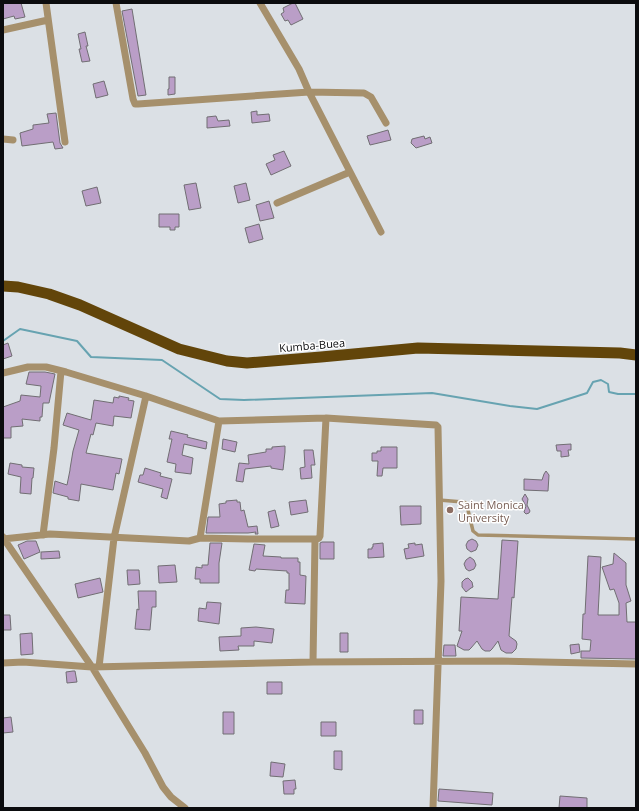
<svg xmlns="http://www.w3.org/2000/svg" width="639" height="811" font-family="'Open Sans',sans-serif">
  <rect width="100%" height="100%" fill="#dbe0e5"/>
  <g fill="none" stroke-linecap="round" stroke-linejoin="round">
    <path stroke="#67a3b1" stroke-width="2" d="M3,341L20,329L77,341L91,357L162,360L220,399L244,400L432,393L510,406L537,409L587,393L593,382L601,380L608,384L609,392L618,394H636"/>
  </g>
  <path fill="#ba9ec7" stroke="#716e73" d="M3,3H21L25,17L15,19L14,16L3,19Z
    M293,3H295L303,19L291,25L288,20L285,21L281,14L284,12L283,8Z
    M132,9L146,95L138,96L122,11Z
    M85,32L88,46H86L90,61L82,62L79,49H81L78,34Z
    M169,77H175V94L168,95V89H169Z
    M104,81L108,95L96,98L93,84Z
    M257,111V115L269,114L270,121L252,123L251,112Z
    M56,113L60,143L63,148L55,149L53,142L22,146L20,133L33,129V125L49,123L47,114Z
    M216,116L218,121L229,120L230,126L207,128V117Z
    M388,130L391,140L370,145L367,136Z
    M424,136L425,139L430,137L432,143L416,148L411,143L412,139Z
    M284,151L291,166L271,175L266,164L275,160L273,155Z
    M196,183L201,208L189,210L184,185Z
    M246,183L250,200L238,203L234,186Z
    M97,187L101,203L86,206L82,191Z
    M269,201L274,218L260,221L256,205Z
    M159,214H179V227H175V230H170V227H159Z
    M259,224L263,239L249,243L245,228Z
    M8,343L12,356L3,359V345Z
    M29,372H45L55,374L49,403H43L42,417H40V421L22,419L23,426L11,427V438H3V407L20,401L21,395L40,397L41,386L26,384Z
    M119,396L129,398L128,400L134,401L131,418L114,416L113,426L96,423L93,435L91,434L86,453L122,459L119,474L116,473L113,490L81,484L79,501L68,499V497L53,493L55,481L67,485L70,470V469L73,451L79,430L63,425L67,413L91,420L94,400L113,403L114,397L119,398Z
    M171,431L188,435L187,437L207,442L206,449L184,444L182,455L193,458L191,474L175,472L176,464L167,462L172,439H169Z
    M223,439L237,442L235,452L222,449Z
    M571,444V450H568L569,456L561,457V451H557L556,445Z
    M285,446V452L283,470L271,468V466L245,469L243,482L236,481L239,463L249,464L248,455L266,452V449H272V447Z
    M381,447H397V468H383L382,476H377L378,461H372V453H377V451H381Z
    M304,450H313L315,465H311L312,478L301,479L300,468L305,467Z
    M10,463L22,465V467L34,468L33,478H32L31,494L20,493L21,477L8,474Z
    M145,468L161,473L160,476L172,479L167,499L161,497L163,489L138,482L140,475H143Z
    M546,471L549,475L548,491L524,490V479L542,480L544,474Z
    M525,494L528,499L527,505L530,511L529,513L526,514L524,512L526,506L522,499Z
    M237,500V502H240L241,511L244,510L248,527L257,526L258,534H255L256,532L248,533H206L208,517H220L219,504L226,503V501Z
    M306,500L308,512L291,515L289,502Z
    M400,506H421V524L401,525Z
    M275,510L279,526L271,528L268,512Z
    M472,539L476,541L478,545L476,550L471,552L467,549L466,545L468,541Z
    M502,540L518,541L514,598L512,597L509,636L516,641L517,644L516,649L512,653H506L501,650L498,641L492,649L490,651H485L482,649L477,641L471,648L469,650H464L457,646L462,631H459L461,597L498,599Z
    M27,541H36L40,552L24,559L18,545Z
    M322,542H334V559H320V543Z
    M210,543H222L219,563V583H200V579H195L196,567L202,568V565H208Z
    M383,543L384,557L368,558V549H372V547H373V544Z
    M415,543V545L422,544L424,556L406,559L404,549L409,548L408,544Z
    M254,544L265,545L263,556L281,557V558H298V562H300V575L306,576L305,604L285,603L286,590H289V573H287V571L256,569L255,571L249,570Z
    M59,551L60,558L41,559V552Z
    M614,553L626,563V585L631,601L626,603L627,622H636V659L581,658V651H590L591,640L582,639L583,614H585L588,556L601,557L598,615H619V603L614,589L610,590L602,567L613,564Z
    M470,557L474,560L476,565L474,569L469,571L466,569L464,564L466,560Z
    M175,565L177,582L159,583L158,566Z
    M127,570H139L140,584L128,585Z
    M100,578L103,592L78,598L75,584Z
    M468,578L472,582L473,587L471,588L466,592L462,587V582L465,579Z
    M138,591H156V607H152L150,630L135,629L137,609L139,610Z
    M207,602L221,603L219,624L198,621L199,608L206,609Z
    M3,615H10L11,630H3Z
    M256,627L274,629L272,643L254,641V646H238L239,650L220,651L219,637L241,636V628Z
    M32,633L33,654L21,655L20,634Z
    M340,633H348V652H340Z
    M579,644L580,652L571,654L570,645Z
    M444,645H455L456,656H443Z
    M73,671H75L77,682L67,683L66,672Z
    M267,682H282V694H267Z
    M414,710H423V724H414Z
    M223,712H234V734H223Z
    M11,717L13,732L3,733V718Z
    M321,722H336V736H321Z
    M334,751H342V770L334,769Z
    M271,762L285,764L283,777L270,776Z
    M295,780L296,789H294V794H284L283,781Z
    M439,789L493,793L492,805L438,801Z
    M560,796L587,798V808H559Z"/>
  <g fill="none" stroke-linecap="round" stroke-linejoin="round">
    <path stroke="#a6906c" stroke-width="3.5" d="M439,500L463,502L466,503L468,510L473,531L478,535L636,539"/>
    <path stroke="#a6906c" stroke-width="7" d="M46,3L65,142
      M116,3L133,99L135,104H138L309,92L364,93L371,97L386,123
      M260,3L299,69L309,92L381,232
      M3,30L48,20
      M3,139L13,140
      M277,203L350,172
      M3,373L28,367H46L66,372L146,396L219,421L326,418L436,425L438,427L441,581L433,808
      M43,535L54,448L61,371
      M3,537L4,539L92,667L145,753L163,787L171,797L185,808
      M200,538L219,421
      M3,539L50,534L189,541L200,538L248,539H317L319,538L320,536L326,418
      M313,662L315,540
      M3,663L23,662L92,667L313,662L502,661L636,664
      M99,667L114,538L146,396"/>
    <path stroke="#62450a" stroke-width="11" d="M3,286L18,287L49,294L80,305L179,349L227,361L247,363L321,357L418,348L620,353L636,355"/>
  </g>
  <circle fill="#8d6e63" stroke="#fff" stroke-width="1.5" cx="450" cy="510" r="4"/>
  <g text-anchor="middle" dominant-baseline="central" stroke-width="3" stroke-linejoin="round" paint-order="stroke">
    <g font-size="11" fill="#0b0c0e" stroke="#fff">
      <text transform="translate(312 345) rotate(-5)">Kumba-Buea</text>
    </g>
    <g font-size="11" fill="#785e54" stroke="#fff" text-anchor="start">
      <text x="458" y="504">Saint Monica<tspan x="458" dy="13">University</tspan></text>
    </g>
  </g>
  <rect width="639" height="811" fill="none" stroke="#0b0c0e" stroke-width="8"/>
</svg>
